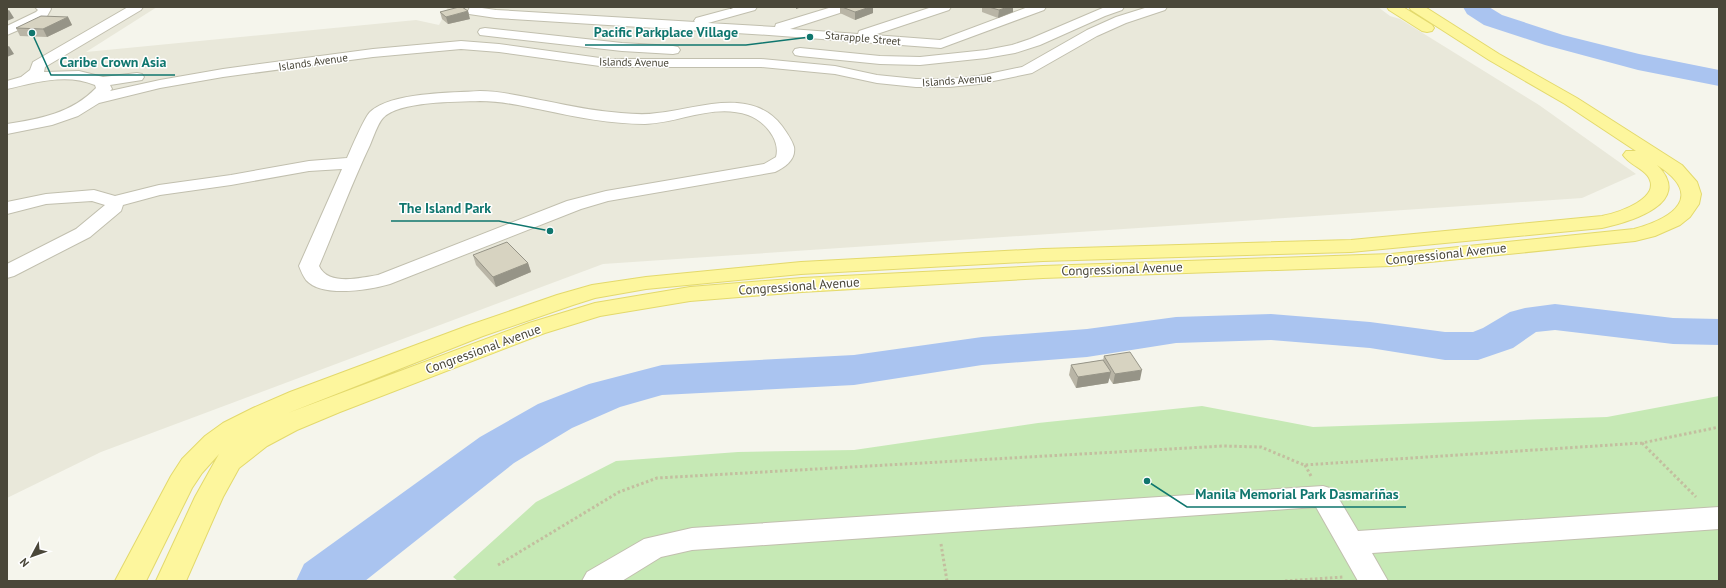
<svg xmlns="http://www.w3.org/2000/svg" width="1726" height="588" font-family="'PT Sans',sans-serif">
  <rect width="100%" height="100%" fill="#f5f5ec"/>
  <path fill="#e9e8da" d="M7,7H157L86,52L416,20L439,25L448,7H1378L1390,16L1400,19L1539,105L1636,174L1582,198L603,264L101,452L7,498Z"/>
  <path fill="#c6e9b5" d="M1719,396V581H458L453,577L536,502L616,461L738,452L854,450L1038,423L1202,406L1313,427L1607,417Z"/>
  <g fill="none" stroke-linecap="round" stroke-linejoin="round">
    <path fill="#aac4f0" fill-rule="evenodd" d="M1463,7H1489L1502,15L1563,35L1639,54L1719,70V86L1638,70L1545,45L1484,25L1467,14Z
      M1555,304L1673,318L1719,319V345L1673,344L1555,330L1536,332L1513,348L1478,360H1445L1370,348L1271,340L1176,343L1087,357L982,365L854,385L662,395L620,407L572,428L514,463L365,581H296L304,564L480,437L538,404L589,384L662,365L854,355L982,337L1087,329L1176,317L1271,314L1370,322L1445,332H1473L1483,328L1510,312L1525,308Z"/>
    <defs>
      <path id="minor" d="M35,7H50L51,9L46,18L7,35V26L36,12L38,10Z
        M128,7H143L141,10L45,67L44,72L79,71L103,77L137,73L142,74L144,77L142,80L110,85L112,89L110,91L160,80L223,69L373,49L461,41L499,44L607,59H761L835,66L877,75L916,79H949L979,76L1022,67L1087,30L1116,17L1148,7H1167L1165,10L1126,23L1097,36L1032,73L979,84L949,87H916L877,83L835,74L761,67H607L499,52L461,49L373,57L223,77L160,88L99,103L78,116L52,125L7,134V124C40,119 72,113 96,88L95,85C67,73 36,82 7,89V81L21,77L30,70L33,62Z
        M470,7H482V8L496,10L695,22L694,21L696,18L737,7H757L755,10L708,23L775,27L776,24L832,7H851L849,10L790,29L858,34L859,31L932,7H951L949,10L874,35L940,40L1028,7H1046L1044,10L941,48L769,35L496,18L469,14L468,11Z
        M1105,7H1124L1122,10L1105,16L1040,45L1015,53L986,58L920,65L880,64L800,56L795,55L793,52L795,49L800,48L880,56L920,57L986,50L1012,45L1030,39Z
        M485,28L622,43L673,46L678,47L680,50L678,53L673,54L622,51L480,35L478,32L480,29Z
        M480,91C502,91 524,97 546,101C570,106 595,111 621,113C633,114 645,115 657,113C698,109 751,86 782,126C787,133 792,140 794,147C796,160 785,167 775,172L608,201L581,209L390,284C369,290 322,298 306,280C303,276 301,271 299,266L342,169L309,171L231,185L160,195L123,205L121,211L90,237L14,276L7,278V264L76,229L105,205L92,201L46,204L7,214V202L46,194L94,190L115,196L159,185L231,175L309,161L347,158C351,149 364,118 370,112C391,92 452,93 480,91ZM480,101C502,101 522,106 543,110C576,117 611,124 645,124C679,123 714,103 748,115C763,120 781,139 776,157L764,164L606,191L567,201L378,275C360,278 328,286 319,266C336,226 351,185 370,145C373,138 378,123 383,118C398,101 457,102 480,101Z
        M1323,486L1333,489L1358,531L1719,507V529L1372,553L1388,581H1358L1316,507L692,550L661,557L622,581H582L587,572L644,539L692,528Z"/>
      <path id="major" d="M1387,7H1403L1432,25L1434,28L1432,31L1427,32L1422,31L1389,10Z
        M1409,7H1425L1499,54L1577,98L1682,165L1697,182L1701,194L1699,204L1690,217L1680,225L1655,236L1635,241L1391,266L1043,278L802,292L690,301L600,316L545,333L340,412L297,430L267,446L239,468L223,497L186,581H156L195,497L219,454L202,473L192,488L146,581H115L171,476L182,459L205,436L223,423L253,408L290,392L467,326L557,295L592,285L646,277L801,262L1043,249L1351,240L1602,216C1617,213 1665,198 1647,175C1640,167 1629,164 1623,155L1626,151H1636L1565,104L1489,60L1411,10ZM1657,165C1705,196 1674,218 1634,229L1391,254L1043,266L802,278L690,287L595,303L529,323L288,413L483,336L573,305L595,298L646,289L801,274L1043,261L1351,252L1602,228C1630,222 1695,203 1657,165Z"/>
    </defs>
    <use href="#minor" stroke="#c1bfae" stroke-width="2"/>
    <use href="#major" stroke="#e3d96c" stroke-width="2"/>
    <path stroke="#c3be9f" stroke-width="3" stroke-dasharray="2.5 2.5" stroke-linecap="butt" d="M1642,443L1696,497
      M1305,465L1311,476
      M941,544L947,581
      M498,565L619,492L657,478L1223,446L1261,447L1304,465L1642,443L1719,427
      M1285,581L1343,577"/>
    <use href="#minor" fill="#fff" fill-rule="evenodd"/>
    <use href="#major" fill="#fdf69d" fill-rule="evenodd"/>
  </g>
  <path fill="#b9b5a6" d="M840,7H873V13L855,20L840,13Z
    M982,7H1013V12L998,18L982,12Z
    M440,12L470,19L448,24L442,19Z
    M68,17L72,25L47,37L20,36L16,28Z
    M473,255L528,263L531,272L496,287L476,265Z
    M1104,356L1140,380L1113,384L1109,378L1108,383L1076,388L1069,375L1071,365L1103,360Z"/>
  <path fill="#969487" d="M730,7H736L730,9Z
    M796,7H802L796,9Z
    M870,7H873V13L855,20V12Z
    M1008,7H1013V12L998,18L999,10Z
    M9,10L14,18L7,21V11Z
    M468,11L470,19L448,24L446,17Z
    M68,17L72,25L47,37L43,29Z
    M9,46L14,54L7,57V47Z
    M528,263L531,272L496,287L493,277Z
    M1142,370L1140,380L1113,384L1115,374Z
    M1111,372L1108,383L1076,388L1078,377Z"/>
  <path fill="#d7d3c1" stroke="#969487" d="M459,7H462L468,11L446,17L440,12Z
    M842,7H870L855,12Z
    M989,7H1008L999,10Z
    M41,16L68,17L43,29L16,28Z
    M507,242L528,263L493,277L473,255Z
    M1130,352L1142,370L1115,374L1104,356Z
    M1103,360L1111,372L1078,377L1071,365Z"/>
  <g text-anchor="middle" dominant-baseline="central" stroke-width="3" stroke-linejoin="round" paint-order="stroke">
    <g font-size="11" fill="#4a4739" stroke="#fff">
      <text transform="translate(863 38) rotate(5)">Starapple Street</text>
      <text transform="translate(313 62) rotate(-8)">Islands Avenue</text>
      <text transform="translate(634 62) rotate(1)">Islands Avenue</text>
      <text transform="translate(957 80) rotate(-4)">Islands Avenue</text>
    </g>
    <g font-size="13" fill="#4a4739" stroke="#fff">
      <text transform="translate(1446 254) rotate(-6)">Congressional Avenue</text>
      <text transform="translate(1122 269) rotate(-2)">Congressional Avenue</text>
      <text transform="translate(799 286) rotate(-4)">Congressional Avenue</text>
      <text transform="translate(483 349) rotate(-20)">Congressional Avenue</text>
    </g>
  </g>
  <path fill="none" stroke="#0f766e" stroke-width="1.5" d="M810 37L746 45H585M32 33L51 75H175M550 231L499 221H391M1147 481L1187 507H1406"/>
  <g fill="#0f766e" stroke="#fff" stroke-width="1.5">
    <circle cx="810" cy="37" r="4"/>
    <circle cx="32" cy="33" r="4"/>
    <circle cx="550" cy="231" r="4"/>
    <circle cx="1147" cy="481" r="4"/>
  </g>
  <g font-size="14" text-anchor="middle" font-weight="bold" fill="#0f766e" stroke="#fff" stroke-width="3" stroke-linejoin="round" paint-order="stroke">
    <text x="666" y="37">Pacific Parkplace Village</text>
    <text x="113" y="67">Caribe Crown Asia</text>
    <text x="445" y="213">The Island Park</text>
    <text x="1297" y="499">Manila Memorial Park Dasmariñas</text>
  </g>
  <rect width="1726" height="588" fill="none" stroke="#4a4739" stroke-width="16"/>
  <g transform="translate(32 556) rotate(229)" stroke="#ffffff" stroke-width="3" paint-order="stroke">
  <path d="M0-3L7 15L0 10L-7 15Z" fill="#4a4739"/>
  <text y="-6" font-size="11" font-weight="bold" text-anchor="middle" fill="#4a4739">N</text>
  </g>
</svg>
